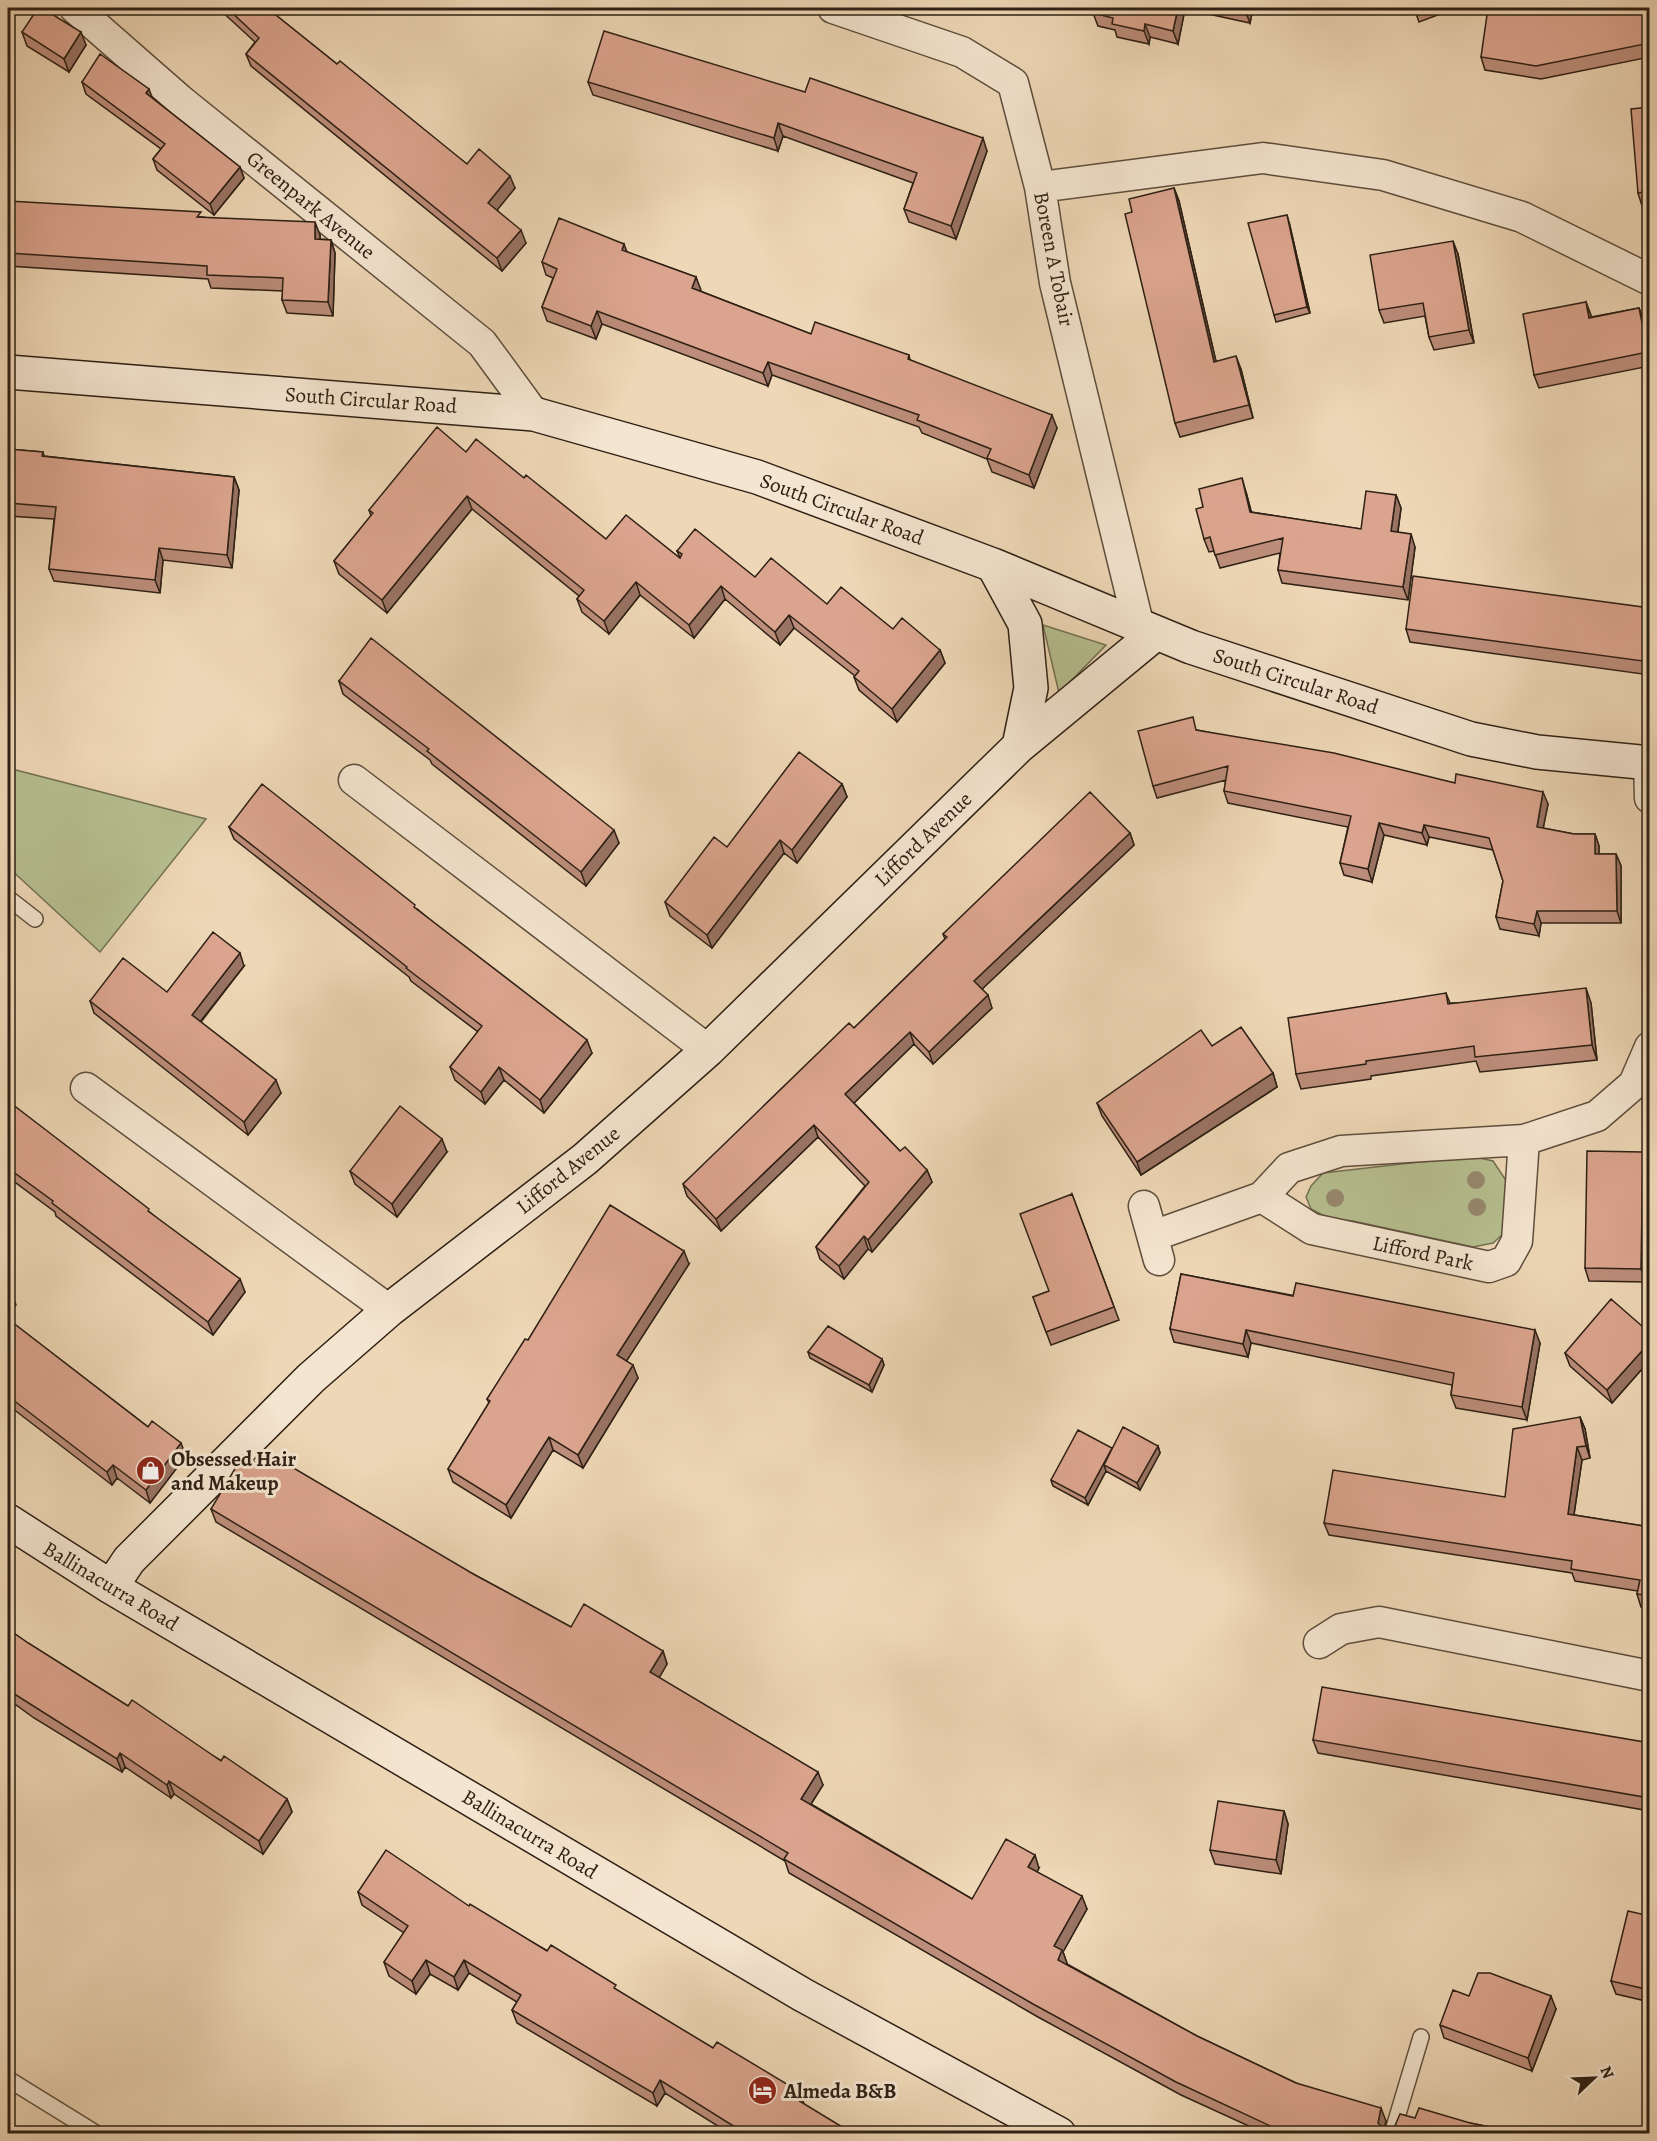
<svg xmlns="http://www.w3.org/2000/svg" width="1657" height="2141" font-family="Alegreya,serif">
  <rect width="100%" height="100%" fill="#eed7b6"/>
  <filter id="stains"><feTurbulence type="fractalNoise" baseFrequency=".00333" numOctaves="4"/><feColorMatrix values="0 0 0 0 .2 0 0 0 0 .09 0 0 0 0 .02 0 0 0 .5 -.17"/></filter>
  <radialGradient id="worn" r=".72"><stop offset=".6" stop-color="#630" stop-opacity="0"/><stop offset="1" stop-color="#630" stop-opacity=".3"/></radialGradient>
  <path fill="#b6bf90" stroke="#727052" stroke-width="1.5" d="M1043,625L1106,645L1059,693Z
    M8,768L206,819L100,952L8,867Z
    M1471,1156L1493,1161L1507,1182L1503,1234L1493,1243L1473,1247L1353,1221L1330,1219L1311,1209L1306,1197L1311,1186L1323,1173Z"/>
  <g fill="none" stroke-linecap="round" stroke-linejoin="round">
    <defs>
      <path id="lane" d="M8,898L35,919
        M8,2079L97,2134
        M1392,2134L1421,2037"/>
      <path id="street" d="M75,8L180,100L482,343L534,414
        M833,8L962,52L1013,83L1040,187L1055,283L1139,627
        M1040,187L1263,158L1383,175L1522,217L1650,280
        M1649,762L1650,798
        M354,780L708,1050
        M86,1088L389,1310
        M1262,1197L1312,1229L1489,1267L1506,1261L1517,1241L1524,1140
        M1144,1206L1159,1260
        M1153,1236L1262,1197L1289,1168L1341,1151L1524,1140L1597,1116L1634,1084L1650,1047
        M1319,1643L1341,1629L1379,1622L1650,1676"/>
      <path id="secondary" d="M8,372L534,414L757,477L993,565L1191,647L1471,739L1537,752L1650,763
        M993,565L1025,624L1031,688L1019,746
        M8,1521L111,1587L803,1995L1059,2134
        M111,1587L129,1560L311,1378L389,1310L585,1159L708,1050L1019,746L1156,633"/>
    </defs>
    <use href="#lane" stroke="#5e4e3c" stroke-width="18"/>
    <use href="#street" stroke="#5e4e3c" stroke-width="33"/>
    <use href="#secondary" stroke="#2e2014" stroke-width="36"/>
    <use href="#lane" stroke="#f4e5d0" stroke-width="15"/>
    <use href="#street" stroke="#f4e5d0" stroke-width="30"/>
    <use href="#secondary" stroke="#f4e5d0" stroke-width="33"/>
  </g>
  <g fill="#97886e">
    <circle cx="1476" cy="1180" r="9"/>
    <circle cx="1335" cy="1198" r="9"/>
    <circle cx="1477" cy="1207" r="9"/>
  </g>
  <path fill="#bc8d7a" stroke="#2e2014" stroke-width="1.5" d="M218,8H267L337,64L467,164L515,188L497,210L526,243L502,271L251,66L246,54L255,42Z
    M1094,8H1253L1250,23L1185,9L1178,44L1150,37L1149,44L1117,37L1115,30L1098,26L1093,13Z
    M1414,8H1456L1419,22Z
    M1650,8V57L1541,79L1485,70L1481,57Z
    M22,32L86,45L69,72L27,46Z
    M82,82L152,98L240,167L244,178L214,215L157,170L153,159L161,149L86,94Z
    M588,82L805,92L987,151L956,239L909,222L904,209L913,183L783,136L778,151L593,95Z
    M1650,107V205L1642,206L1638,193Z
    M1174,188L1179,201L1216,361L1241,369L1253,418L1180,437L1175,423L1132,212Z
    M8,201L202,217L320,235V239L331,240L335,253L333,316L287,313L282,300L283,291L211,288L208,279L8,266Z
    M1289,222L1310,313L1276,322L1274,315Z
    M627,252L696,277L700,291L811,334L909,355L910,360L1057,428L1034,488L992,472L987,459L922,433L919,427L772,375L768,386L602,324L596,339L547,321L542,307L553,278L546,275L542,262Z
    M1458,254L1474,343L1434,350L1429,337L1425,316L1384,323L1379,310Z
    M1586,302L1591,317L1639,308L1644,321L1650,350V366L1539,388L1534,375Z
    M8,449L43,452L44,456L234,477L239,490L232,568L163,560L160,593L54,581L49,569L54,519L8,516Z
    M466,452L524,478L606,539L680,558L677,551L755,577L893,629L940,650L945,663L897,722L859,690L854,677L855,676L794,628L780,645L725,599L694,638L640,595L609,634L582,612L577,599L579,596L472,509L387,613L339,574L334,561L371,516L369,510Z
    M1246,492L1251,512L1361,529L1396,495L1401,508L1398,532L1415,547L1408,600L1282,583L1278,570L1280,553L1220,568L1214,551L1209,552L1204,539L1203,507Z
    M1650,608V675L1410,642L1406,629Z
    M339,681L619,843L586,886L432,764L430,760L343,694Z
    M1197,730L1455,783L1548,804L1543,828L1574,834H1595L1599,846V854H1616L1621,866V923H1541L1539,936L1500,929L1496,917L1503,881L1493,850L1429,837L1427,845L1384,835L1372,882L1344,875L1340,863L1348,827L1228,803L1224,791L1226,780L1157,798L1153,786Z
    M842,784L847,797L797,863L784,853L712,948L670,916L665,902L727,847Z
    M229,827L417,909L592,1053L544,1113L504,1080L485,1104L455,1080L450,1067L478,1032L411,981L409,977L234,839Z
    M1130,833L1134,845L982,989L992,1008L933,1064L914,1044L854,1103L900,1151L927,1170L932,1182L872,1252L868,1249L844,1279L820,1259L816,1247L865,1186L818,1137L721,1231L687,1196L683,1184L854,1028L945,939L943,934Z
    M244,966L201,1022L281,1093L248,1135L94,1013L90,1001L167,992Z
    M1446,993L1450,1003H1591L1597,1060L1480,1072L1476,1061L1371,1076V1079L1301,1089L1296,1074Z
    M1212,1046L1273,1073L1277,1087L1141,1175L1102,1116L1097,1103Z
    M8,1101L151,1213L245,1292L213,1335L56,1216L55,1212L8,1177Z
    M447,1152L397,1217L355,1184L350,1171Z
    M1648,1165L1646,1282L1589,1281L1585,1268Z
    M1072,1194L1119,1320L1051,1345L1033,1297L1049,1291Z
    M689,1264L626,1361L638,1378L583,1468L553,1450L511,1518L453,1482L448,1469L489,1403L487,1399L528,1340Z
    M1181,1274L1540,1343L1527,1420L1456,1408L1451,1395L1452,1385L1251,1343L1248,1357L1174,1342L1170,1329Z
    M8,1319L186,1456L150,1503L117,1478L112,1485L8,1405Z
    M1650,1333V1360L1612,1403L1570,1366L1565,1353Z
    M808,1352L882,1359L884,1365L872,1392L810,1358Z
    M1580,1417L1585,1429L1590,1458L1582,1460L1574,1515L1650,1527V1608L1641,1607L1637,1594L1638,1591L1575,1581L1572,1573L1329,1535L1324,1523L1505,1497Z
    M1158,1446L1160,1453L1140,1490L1106,1471L1088,1505L1053,1486L1051,1480L1112,1448Z
    M256,1463L475,1575L571,1627L663,1651L667,1664L659,1678L823,1785L811,1804L972,1899L1039,1868L1037,1872L1087,1909L1063,1952L1067,1964L1197,2036L1296,2083L1386,2121L1384,2129L1385,2130L1394,2128L1415,2118L1470,2123L1520,2133H1264L1181,2095L1038,2017L789,1873L785,1861L216,1522L211,1509Z
    M8,1629L28,1643L128,1706L287,1799L292,1812L263,1854L174,1794L171,1798L125,1767L122,1772L34,1718L8,1699Z
    M1313,1740L1650,1743V1811L1318,1753Z
    M1284,1811L1288,1824L1281,1874L1215,1864L1210,1850Z
    M358,1892L469,1906L618,1991L713,2048L800,2092L804,2104L852,2133H729L665,2093L657,2106L517,2023L512,2010L517,2002L469,1973L458,1990L430,1974L416,1994L389,1976L384,1962L404,1933L362,1905Z
    M1650,1916V2002L1616,1994L1611,1981Z
    M1469,1996L1556,2009L1532,2071L1444,2038L1440,2025Z"/>
  <path fill="#997363" stroke="#2e2014" stroke-width="1.5" d="M1178,8H1185V9L1178,44L1173,31Z
    M1245,8H1253L1250,23L1245,10Z
    M1145,24L1150,37L1149,44L1144,31Z
    M81,32L86,45L69,72L64,59Z
    M149,89L153,100L146,93Z
    M778,123L783,136L778,151L774,138Z
    M983,138L987,151L956,239L951,226Z
    M240,167L244,178L214,215L210,204Z
    M510,176L515,188L493,215L488,203Z
    M1174,188L1179,201L1219,375L1214,362Z
    M1287,215L1289,222L1310,313L1307,307Z
    M315,222L320,235V252L315,239Z
    M521,230L526,243L502,271L497,258Z
    M331,240L335,253L333,316L328,302Z
    M1453,241L1458,254L1474,343L1469,330Z
    M624,244L629,257L622,250Z
    M696,277L701,290L697,301L692,288Z
    M1586,302L1591,315L1594,331L1589,318Z
    M1639,308L1644,321L1650,350V357Z
    M597,311L602,324L596,339L591,326Z
    M1236,356L1241,369L1253,418L1249,405Z
    M768,362L772,375L768,386L763,373Z
    M1052,415L1057,428L1034,488L1029,475Z
    M234,477L239,490L232,568L227,555Z
    M1242,478L1246,492L1255,525L1250,512Z
    M1396,495L1401,508L1396,544L1391,531Z
    M467,496L472,509L387,613L382,600Z
    M1411,534L1415,547L1408,600L1403,587Z
    M159,548L163,560L160,593L155,580Z
    M636,582L640,595L609,634L604,621Z
    M721,586L725,599L694,638L689,625Z
    M789,615L794,628L780,645L775,632Z
    M940,650L945,663L897,722L892,709Z
    M842,784L847,797L797,863L792,850Z
    M1543,792L1548,804L1541,839L1537,827Z
    M1379,823L1384,835L1372,882L1368,869Z
    M1424,825L1429,837L1427,845L1422,833Z
    M614,830L619,843L586,886L581,872Z
    M1130,833L1134,845L978,993L974,981Z
    M1595,834L1599,846V866L1595,854Z
    M780,840L784,853L712,948L707,935Z
    M1616,854L1621,866V923L1617,911Z
    M1537,911L1541,923L1539,936L1534,924Z
    M240,953L244,966L196,1027L192,1015Z
    M1586,988L1591,1003L1597,1060L1592,1045Z
    M988,995L992,1008L933,1064L929,1052Z
    M910,1032L914,1044L850,1107L845,1094Z
    M587,1040L592,1053L544,1113L540,1100Z
    M499,1067L504,1080L485,1104L481,1092Z
    M1273,1073L1277,1087L1141,1175L1137,1162Z
    M276,1080L281,1093L248,1135L244,1122Z
    M814,1125L818,1137L721,1231L716,1219Z
    M442,1139L447,1152L397,1217L392,1204Z
    M1643,1152L1648,1165L1646,1282L1641,1269Z
    M927,1170L932,1182L872,1252L868,1240Z
    M864,1236L868,1249L844,1279L839,1266Z
    M684,1251L689,1264L622,1368L617,1355Z
    M240,1279L245,1292L213,1335L208,1322Z
    M11,1292L16,1305L8,1316V1297Z
    M1246,1330L1251,1343L1248,1357L1243,1344Z
    M1535,1330L1540,1343L1527,1420L1522,1407Z
    M1650,1342V1360L1612,1403L1607,1390Z
    M882,1359L884,1365L872,1392L869,1385Z
    M633,1365L638,1378L583,1468L578,1455Z
    M1580,1417L1585,1429L1590,1458L1586,1446Z
    M549,1437L553,1450L511,1518L506,1505Z
    M181,1443L186,1456L150,1503L146,1490Z
    M1158,1446L1160,1453L1140,1490L1137,1483Z
    M1577,1447L1582,1460L1572,1527L1568,1514Z
    M1112,1448L1104,1465L1106,1471L1088,1505L1085,1498Z
    M113,1465L117,1478L112,1485L107,1472Z
    M663,1651L667,1664L655,1685L650,1672Z
    M120,1753L125,1767L122,1772L117,1759Z
    M818,1772L823,1785L806,1812L801,1799Z
    M169,1781L174,1794L171,1798L167,1785Z
    M287,1799L292,1812L263,1854L259,1841Z
    M1284,1811L1288,1824L1281,1874L1276,1860Z
    M1035,1855L1039,1868L1033,1880L1028,1867Z
    M1082,1896L1087,1909L1063,1952L1067,1963L1063,1973L1054,1946Z
    M426,1960L430,1974L416,1994L412,1981Z
    M464,1960L469,1973L458,1990L454,1977Z
    M1551,1996L1556,2009L1532,2071L1528,2058Z
    M660,2080L665,2093L657,2106L653,2093Z
    M800,2092L804,2105L796,2099Z
    M1381,2108L1386,2121L1383,2133L1378,2123Z"/>
  <path fill="#dba48e" stroke="#2e2014" stroke-width="1.5" d="M38,8H42L81,32L64,59L22,32Z
    M227,8H267L337,64L340,61L467,164L479,149L510,176L488,203L521,230L497,258L246,54L259,38Z
    M1094,8H1178L1173,31L1145,24L1144,31L1112,24L1113,18L1093,13Z
    M1488,8H1650V43L1536,66L1481,57Z
    M604,31L805,92L810,78L983,138L951,226L904,209L917,173L778,123L774,138L588,82Z
    M100,54L149,89L146,93L240,167L210,204L153,159L165,144L82,82Z
    M1650,107V191L1638,193L1631,109Z
    M1174,188L1214,362L1236,356L1249,405L1175,423L1125,214L1132,212L1129,199Z
    M8,201L201,212L197,217L315,222V239L331,240L328,302L282,300L283,278L207,275V266L8,253Z
    M1287,215L1307,307L1274,315L1248,223Z
    M559,218L624,244L622,250L696,277L692,288L811,334L815,322L909,355L908,359L1052,415L1029,475L987,458L991,449L917,420L919,415L768,362L763,373L597,311L591,326L542,307L557,269L542,262Z
    M1453,241L1469,330L1429,337L1423,303L1379,310L1370,255Z
    M1586,302L1589,318L1639,308L1648,352L1534,375L1523,314Z
    M437,427L466,452L476,439L524,478L526,475L606,539L626,515L680,558L682,554L677,551L695,529L755,577L771,558L827,604L841,587L893,629L902,618L940,650L892,709L854,677L859,671L789,615L775,632L721,586L689,625L636,582L604,621L577,599L584,590L467,496L382,600L334,561L373,513L369,510Z
    M8,449L43,452L42,456L234,477L227,555L159,548L155,580L49,569L56,507L8,503Z
    M1242,478L1250,512L1361,529L1366,491L1396,495L1391,531L1411,534L1403,587L1278,570L1283,538L1215,555L1210,537L1204,539L1196,509L1203,507L1199,489Z
    M1413,576L1650,608V662L1406,629Z
    M371,638L614,830L581,872L427,751L429,749L339,681Z
    M1193,717L1196,730L1334,753L1455,783L1456,774L1543,792L1537,827L1574,834H1595V854H1616L1617,911H1537L1534,924L1496,917L1503,881L1489,838L1424,825L1422,833L1379,823L1368,869L1340,863L1351,816L1224,791L1228,766L1153,786L1138,731Z
    M799,752L842,784L792,850L780,840L707,935L665,902L714,837L727,847Z
    M262,784L415,905L414,907L587,1040L540,1100L499,1067L481,1092L450,1067L482,1026L406,968L407,967L229,827Z
    M1090,792L1130,833L974,981L988,995L929,1052L910,1032L845,1094L900,1151L905,1147L927,1170L868,1240L864,1236L839,1266L816,1247L869,1182L814,1125L716,1219L683,1184L849,1023L854,1028L947,937L943,934Z
    M213,932L240,953L192,1015L276,1080L244,1122L90,1001L123,958L167,992Z
    M1586,988L1592,1045L1475,1057L1474,1046L1366,1061V1064L1296,1074L1288,1018L1446,993L1448,1004Z
    M1241,1027L1273,1073L1137,1162L1097,1103L1201,1030L1212,1046Z
    M8,1101L149,1209L148,1211L240,1279L208,1322L52,1203L53,1201L8,1168Z
    M400,1106L442,1139L392,1204L350,1171Z
    M1587,1151L1643,1152L1641,1269L1585,1268Z
    M1072,1194L1114,1307L1046,1332L1033,1297L1049,1291L1020,1214Z
    M610,1205L684,1251L617,1355L633,1365L578,1455L549,1437L506,1505L448,1469L490,1401L487,1399L525,1339L528,1340Z
    M1181,1274L1293,1296L1296,1283L1535,1330L1522,1407L1451,1395L1454,1373L1246,1330L1243,1344L1170,1329Z
    M8,1289L11,1292L8,1297Z
    M1611,1299L1650,1333V1342L1607,1390L1565,1353Z
    M8,1319L148,1427L152,1421L181,1443L146,1490L113,1465L107,1472L8,1396Z
    M828,1326L882,1359L869,1385L808,1352Z
    M1580,1417L1586,1446L1577,1447L1568,1514L1650,1527V1596L1637,1594L1640,1580L1571,1569L1572,1561L1324,1523L1333,1470L1505,1497L1513,1429Z
    M1123,1427L1158,1446L1137,1483L1104,1465Z
    M1078,1430L1112,1448L1085,1498L1051,1480Z
    M263,1450L475,1575L571,1627L584,1604L663,1651L650,1672L818,1772L801,1799L972,1899L1006,1839L1035,1855L1028,1867L1082,1896L1054,1946L1062,1950L1058,1960L1197,2036L1296,2083L1381,2108L1378,2123L1385,2130L1394,2128L1400,2114L1415,2118L1419,2108L1470,2123L1520,2133H1291L1279,2130L1176,2082L1033,2004L784,1859L788,1853L211,1509L243,1455L256,1463Z
    M8,1629L28,1643L128,1706L132,1700L221,1761L224,1756L287,1799L259,1841L169,1781L167,1785L120,1753L117,1759L8,1690Z
    M1322,1687L1650,1743V1798L1313,1740Z
    M1218,1801L1284,1811L1276,1860L1210,1850Z
    M386,1850L469,1906L470,1904L547,1951L551,1945L616,1985L614,1988L713,2048L717,2042L800,2092L796,2099L852,2133H742L743,2132L660,2080L653,2093L512,2010L521,1995L464,1960L454,1977L426,1960L412,1981L384,1962L408,1926L358,1892Z
    M1628,1911L1650,1916V1990L1611,1981Z
    M1478,1973H1490L1551,1996L1528,2058L1440,2025L1453,1990L1469,1996Z"/>
  <defs>
    <symbol id="shop-disc" viewBox="-11 -11 22 22"><circle r="9.5" fill="#8f2418" stroke="#f4e5d0"/><path d="M-5-2.5h2.3a2.7 3.5 0 0 1 5.4 0H5L5.5 6h-11ZM-1.5-2.5h3a1.5 2.3 0 0 0-3 0Z" fill="#fff"/></symbol>
    <symbol id="hotel-disc" viewBox="-11 -11 22 22"><circle r="9.5" fill="#8f2418" stroke="#f4e5d0"/><path d="M-6-4.5h1.5V1H6V5H4.5V3h-9V5H-6ZM-4 0a1.8 1.8 0 1 1 3.6 0ZM.5 0V-2.5h3Q6-2.5 6 0Z" fill="#fff"/></symbol>
  </defs>
  <g fill-rule="evenodd">
    <use href="#shop-disc" x="134" y="1454" width="33" height="33"/>
    <use href="#hotel-disc" x="746" y="2074" width="33" height="33"/>
  </g>
  <g text-anchor="middle" dominant-baseline="central" stroke-width="6" stroke-linejoin="round" paint-order="stroke">
    <g font-size="21" fill="#2e2014" stroke="#f4e5d0">
      <text transform="translate(311 205) rotate(39)">Greenpark Avenue</text>
      <text transform="translate(1054 259) rotate(79)">Boreen A Tobair</text>
      <text transform="translate(371 400) rotate(4)">South Circular Road</text>
      <text transform="translate(842 509) rotate(20)">South Circular Road</text>
      <text transform="translate(1296 681) rotate(18)">South Circular Road</text>
      <text transform="translate(923 839) rotate(-44)">Lifford Avenue</text>
      <text transform="translate(568 1170) rotate(-39)">Lifford Avenue</text>
      <text transform="translate(1423 1253) rotate(12)">Lifford Park</text>
      <text transform="translate(111 1586) rotate(31)">Ballinacurra Road</text>
      <text transform="translate(530 1834) rotate(31)">Ballinacurra Road</text>
    </g>
    <g font-size="21" font-weight="bold" fill="#2e2014" stroke="#f4e5d0" text-anchor="start">
      <text x="171" y="1459">Obsessed Hair<tspan x="171" dy="24">and Makeup</tspan></text>
      <text x="784" y="2091">Almeda B&amp;B</text>
    </g>
  </g>
  <rect width="1657" height="2141" fill="none" stroke="#eed7b6" stroke-width="30"/>
  <rect x="9" y="9" width="1639" height="2123" fill="none" stroke="#2e2014" stroke-width="3"/>
  <rect x="15" y="15" width="1627" height="2111" fill="none" stroke="#2e2014" stroke-width="1.5"/>
  <g transform="translate(1594 2078) rotate(67)" stroke="#f4e5d0" stroke-width="4.5" paint-order="stroke">
  <path d="M0-4.5L10 22L0 15L-10 22Z" fill="#2e2014"/>
  <text y="-9" font-size="16" font-weight="bold" text-anchor="middle" fill="#2e2014">N</text>
  </g>
  <rect width="100%" height="100%" filter="url(#stains)"/>
  <rect width="100%" height="100%" fill="url(#worn)"/>
</svg>
